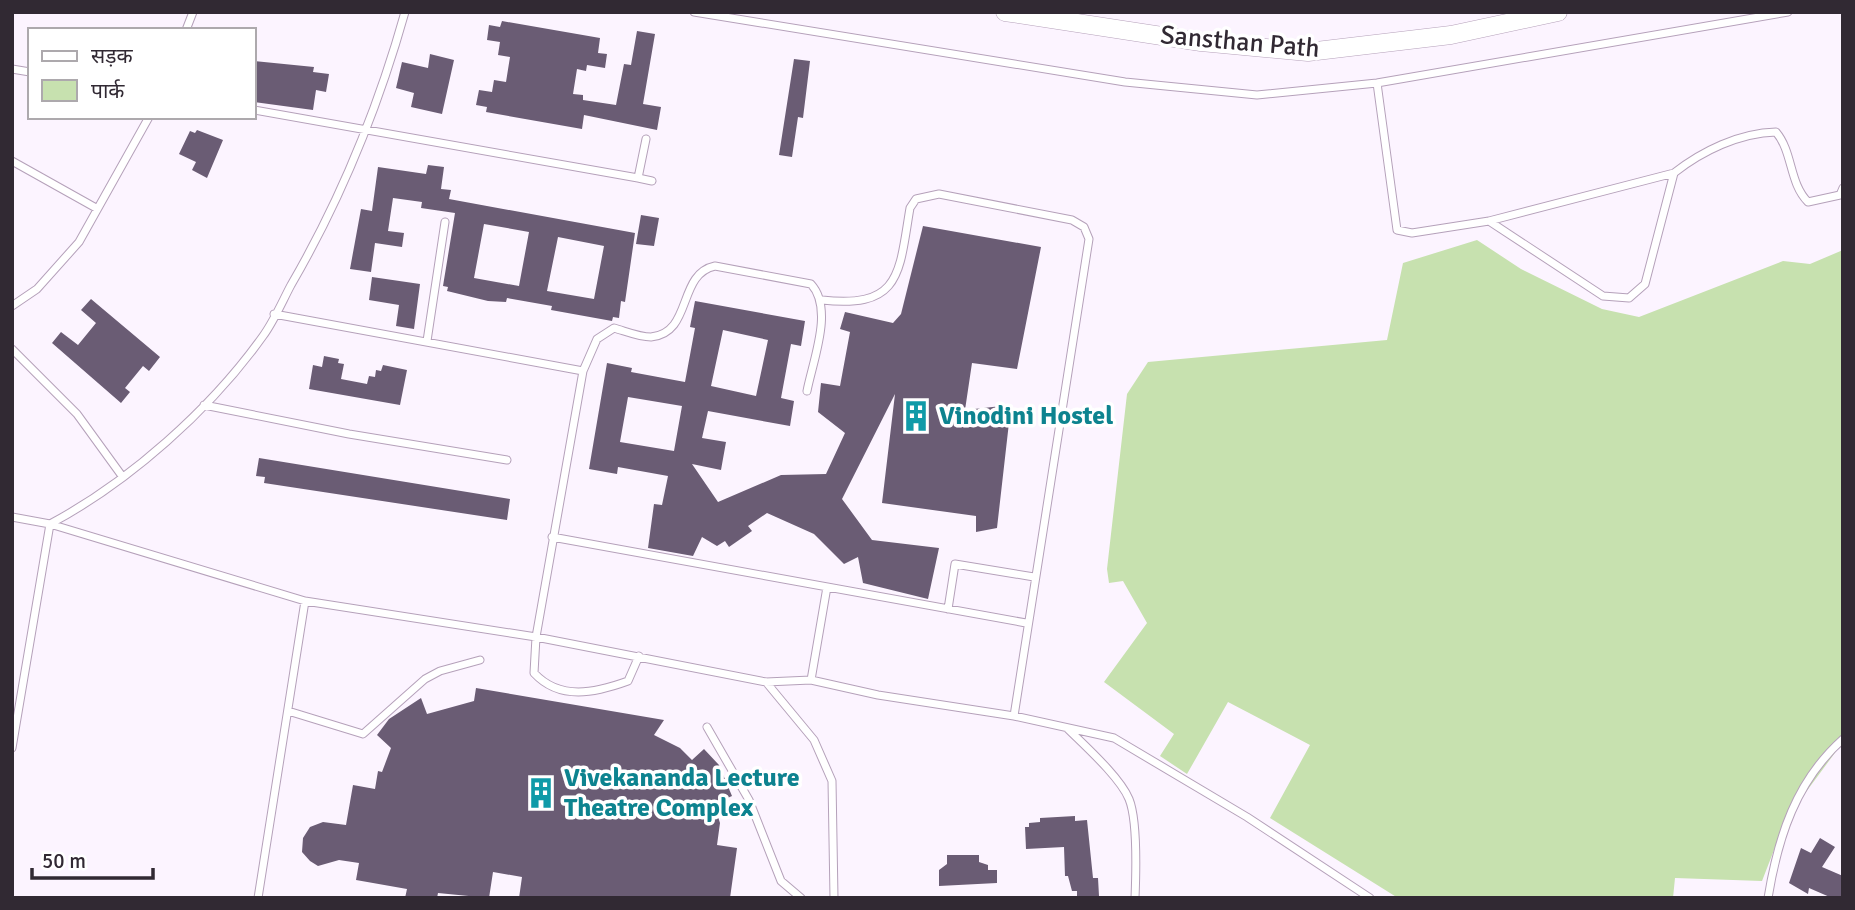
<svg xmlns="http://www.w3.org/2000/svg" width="1855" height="910" font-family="Signika,'Noto Sans Devanagari',sans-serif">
  <rect width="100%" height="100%" fill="#fcf4ff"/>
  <path fill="#c7e1af" d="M1477,240L1521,269L1602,309L1639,317L1783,261L1810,264L1843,250V742L1786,819L1762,881L1675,878L1673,898H1398L1270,818L1310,745L1228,702L1187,774L1160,756L1174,734L1104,682L1147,623L1123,581L1109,583L1107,569L1127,394L1148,362L1387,340L1403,263Z"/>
  <path fill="#6a5c74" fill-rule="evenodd" d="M502,21L600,38L598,53L607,54L605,68L587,65L586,71L577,69L573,94L583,95V100L616,105L624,64L631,65L637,31L655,34L643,104L661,107L657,130L584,115L582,129L486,112L487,107L476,105L479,90L492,92L494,80L506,82L510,57L498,55L500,42L487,40L489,25L500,27Z
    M430,54L454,60L442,114L411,107L414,93L396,88L402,62L428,68Z
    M794,59L810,61L803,118L798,117L792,157L779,155Z
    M254,61L314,67L313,72L329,74L326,92L316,90L313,110L254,102Z
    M197,130L223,140L207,178L192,170L196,162L179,154L190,131L195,133Z
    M428,165L444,167L441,189L451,190L449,199L635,233L625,302L621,301L619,318L613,317L612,321L551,310L552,306L507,298L506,302L488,301L447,291L448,287L443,286L455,213L421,208L422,202L393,198L388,231L404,233L402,247L375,243L371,272L350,269L361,209L372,211L378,167L426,174ZM484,224L529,232L519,286L474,278ZM558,237L604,246L594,299L547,291Z
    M641,215L659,218L654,246L636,244Z
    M923,226L1041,247L1017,369L972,363L965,410L1011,405L997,528L976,532V516L882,503L895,394L842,499L872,540L939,548L928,599L863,583L858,557L844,564L814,534L767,513L748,526L752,531L729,547L725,541L717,546L702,537L693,556L648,548L654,504L662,505L668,476L618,467L617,474L589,469L607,363L632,368L631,372L685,382L695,328L690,327L695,301L805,321L801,346L791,344L781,398L794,401L790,426L708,411L702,438L726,442L721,470L692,464L718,502L781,475L826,474L845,433L818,412L821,383L840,386L850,332L840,329L845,312L893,323L901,314ZM723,330L768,340L756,396L711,386ZM628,397L682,406L674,451L620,442Z
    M372,277L420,284L414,329L396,326L399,305L369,300Z
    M91,299L160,357L149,371L143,366L125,388L130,392L121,403L52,343L61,332L78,345L96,323L81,310Z
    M324,356L339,359L338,363L344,364L341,379L367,384L369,376L375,377L376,370L381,371L383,365L407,370L400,405L309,389L313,365L322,367Z
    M259,458L510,499L507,520L264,483L265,477L256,476Z
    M476,688L664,720L654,735L680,748L692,760L704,749L719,765L732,796L714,804L720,823L717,845L737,848L730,898H519L522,877L493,872L489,898L438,893L437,898H405L407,889L356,880L359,863L339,860L318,866L310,861L302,852L303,838L310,827L323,822L346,825L353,785L375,789L378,771L382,772L391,748L377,735L389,719L421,698L427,714L474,701Z
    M1075,816V821L1087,820L1093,878H1098L1099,896L1077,897V891H1072L1068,876H1065L1064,847L1026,849L1025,827H1029V823L1040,822V818Z
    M1820,838L1835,847L1822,867L1843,876V898H1832L1809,888L1808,894L1789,883L1801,848L1811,853Z
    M947,855H979V862L988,865V870H997V883L939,886V870L947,864Z"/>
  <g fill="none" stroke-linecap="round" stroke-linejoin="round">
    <defs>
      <path id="service" d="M694,12L1125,82L1257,95L1377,83L1788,12
        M186,30L193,12
        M12,69L30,72
        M1377,83L1397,230L1412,233L1489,221L1603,296L1629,298L1645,284L1674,173L1489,221
        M254,110L638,178L646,139
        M12,161L96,208
        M1674,173C1702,151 1739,133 1776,132C1793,152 1789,183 1808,202L1840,195L1843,188
        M638,178L652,181
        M822,300C902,309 899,272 910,208L916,199L939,194L1072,220L1084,227L1089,239L1014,716
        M12,306L37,289L79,242L149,117
        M274,314L583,371
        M427,341L445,222
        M12,349L77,414L122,476
        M204,405L349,434L507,460
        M12,517L50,524L305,601L536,637L766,682L811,680L878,695L1014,716L1114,738L1247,817L1370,898
        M50,524C129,482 211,409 263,336C274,321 282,302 291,285C341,199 378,108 405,12
        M552,537L1026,623
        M948,609L955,564L1034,577
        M639,656L628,681C595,693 560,701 534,673L536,637L583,371L597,339L614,328C625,331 639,337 651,337C693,333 677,274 715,266L811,284C834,309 813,360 807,391
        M811,680L827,587
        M766,682L814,740L832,781L834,898
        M288,711L363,734L425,679L440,671L480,660
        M707,727L749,800L781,881L801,898
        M1067,728C1084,745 1120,777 1129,799C1138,821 1136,874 1135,898
        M12,748L50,524
        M258,898L305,601
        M1768,898C1778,837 1796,781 1843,739"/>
      <path id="tertiary" d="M1005,12L1201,42L1308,52L1451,35L1558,12"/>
    </defs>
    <use href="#service" stroke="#b5a1ba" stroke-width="9"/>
    <use href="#tertiary" stroke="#b5a1ba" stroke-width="19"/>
    <use href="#service" stroke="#fff" stroke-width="7"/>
    <use href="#tertiary" stroke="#fff" stroke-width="18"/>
  </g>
  <defs>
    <symbol id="building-bare" viewBox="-9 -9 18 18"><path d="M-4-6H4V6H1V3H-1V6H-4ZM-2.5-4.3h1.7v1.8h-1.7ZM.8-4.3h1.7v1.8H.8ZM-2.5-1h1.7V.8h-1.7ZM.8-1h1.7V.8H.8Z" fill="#0f9aa8" stroke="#fff" stroke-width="2.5" paint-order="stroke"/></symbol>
  </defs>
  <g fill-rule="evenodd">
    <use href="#building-bare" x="894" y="394" width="44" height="44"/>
    <use href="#building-bare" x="519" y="771" width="44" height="44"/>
  </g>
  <g text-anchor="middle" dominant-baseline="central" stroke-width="7" stroke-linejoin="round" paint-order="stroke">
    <g font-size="26" fill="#312933" stroke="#fff">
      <text transform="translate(1240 42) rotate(5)">Sansthan Path</text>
    </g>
    <g font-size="26" font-weight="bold" fill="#0d838f" stroke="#fff" text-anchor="start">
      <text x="939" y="416">Vinodini Hostel</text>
      <text x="564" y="778">Vivekananda Lecture<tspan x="564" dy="30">Theatre Complex</tspan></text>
    </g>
  </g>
  <rect width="1855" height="910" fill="none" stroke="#312933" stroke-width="28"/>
  <rect x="28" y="28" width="228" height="91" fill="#ffffff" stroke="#ada9ad" stroke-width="2"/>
  <rect x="42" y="51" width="35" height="10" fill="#ffffff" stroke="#ada9ad" stroke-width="2"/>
  <text x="91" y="63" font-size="21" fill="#312933">सड़क</text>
  <rect x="42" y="80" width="35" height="21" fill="#c7e1af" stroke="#ada9ad" stroke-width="2"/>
  <text x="91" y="98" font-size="21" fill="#312933">पार्क</text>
  <path d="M32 868v10h121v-10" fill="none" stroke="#312933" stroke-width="3.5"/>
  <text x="42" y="868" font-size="21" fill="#312933" stroke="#ffffff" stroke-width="5" paint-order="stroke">50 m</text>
</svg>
